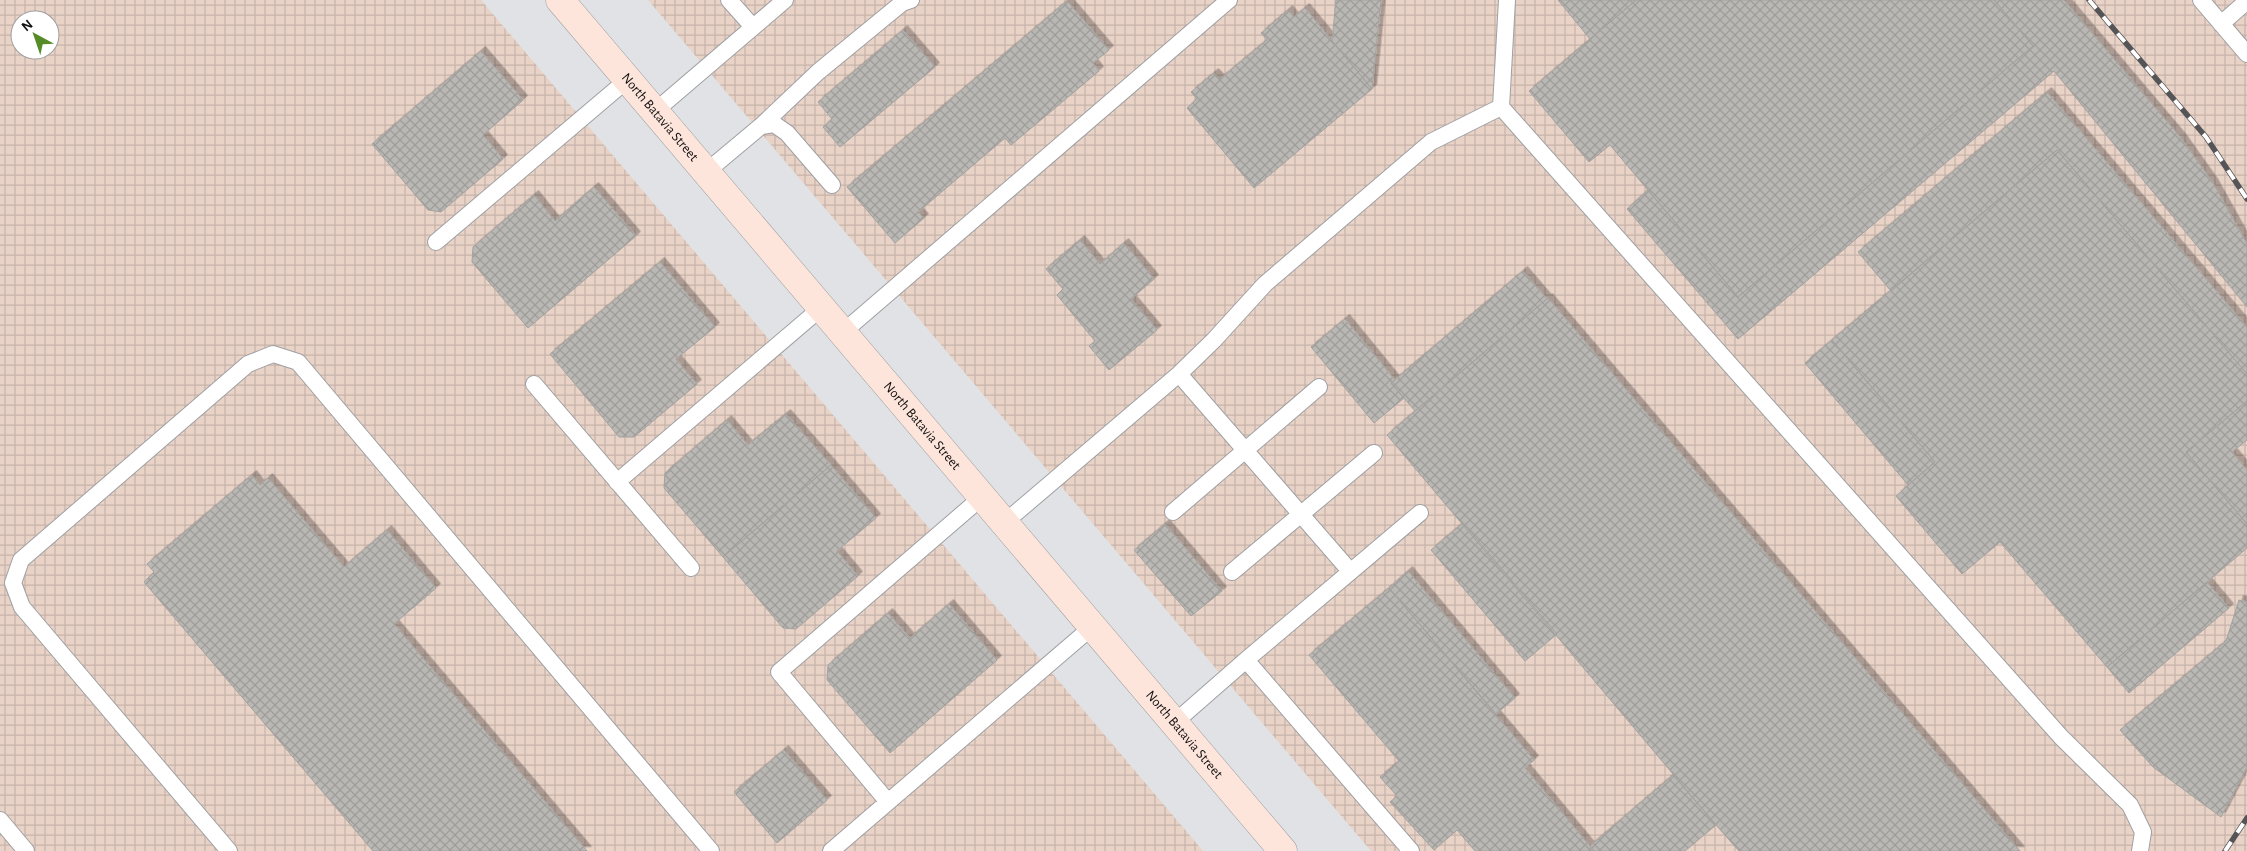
<svg xmlns="http://www.w3.org/2000/svg" width="2247" height="851" font-family="'Alegreya Sans',sans-serif">
  <defs>
    <pattern id="industrial-grid" width="8" height="8" patternUnits="userSpaceOnUse" patternTransform="scale(1.25)"><rect width="8" height="8" fill="#e9d3c7"/><path d="M0 4h8M4 0v8" fill="none" stroke="#c7b4aa"/></pattern>
    <pattern id="building-cross-hatch" width="8" height="8" patternUnits="userSpaceOnUse" patternTransform="scale(1.25)"><rect width="8" height="8" fill="#bab8b5"/><path d="M0 0l8 8M0 8l8-8" fill="none" stroke="#9f9d9a"/></pattern>
    <filter id="shadow"><feDropShadow dx="4.5" dy="-4.5" stdDeviation="0" flood-color="#0004"/></filter>
  </defs>
  <rect width="100%" height="100%" fill="#e0e2e5"/>
  <path fill="url(#industrial-grid)" fill-rule="evenodd" d="M0,0H481L1203,851H0ZM20,20H50V50H20Z
    M648,0H2247V851H1371Z"/>
  <path fill="url(#building-cross-hatch)" stroke="#a4a29f" filter="url(#shadow)" d="M1336,0H1381L1372,89L1332,41Z
    M1558,0H1636L1590,39Z
    M1636,0H1994L2033,46L1738,297L1610,145L1589,162L1529,91Z
    M1994,0H2064L2181,138L2213,183L2247,244V307L2054,71L1738,339L1627,209L1648,190L1738,297L2033,46Z
    M1067,1L1109,50L1093,63L1099,71L1011,145L1005,138L918,212L924,218L895,243L847,187Z
    M1305,8L1372,89L1254,188L1187,108L1197,99L1191,92L1214,73L1220,79L1267,40L1261,33L1288,10L1294,17Z
    M903,30L935,67L840,147L823,127L832,119L818,102Z
    M481,51L523,100L483,135L503,159L441,212L428,210L372,144Z
    M2047,92L2247,327V374L2057,150L1891,291L1858,252Z
    M2057,150L2247,374V401L2186,452L2247,524V548L2107,667L2000,542L1962,574L1896,496L1935,462L1832,340Z
    M594,187L636,236L528,328L472,262L473,247L534,195L555,221Z
    M1080,240L1100,264L1124,243L1154,279L1131,299L1157,330L1109,370L1089,346L1095,341L1057,295L1063,289L1046,269Z
    M660,262L715,327L676,359L697,384L634,437H619L550,354Z
    M1523,271L1547,299L1415,411L1391,383Z
    M1548,298L2020,851H1739L1716,825L1387,435Z
    M1345,319L1395,380L1391,383L1404,398L1374,423L1311,347Z
    M1832,340L1935,462L1908,485L1805,363Z
    M2247,401V440L2232,452L2247,470V524L2186,452Z
    M786,414L831,465L723,557L664,488L665,473L727,420L748,445Z
    M831,465L876,518L837,551L858,576L796,629L783,628L723,557Z
    M252,475L260,485L268,478L344,567L387,530L436,588L394,624L587,851H373L144,582L154,572L147,564Z
    M1463,523L1557,634L1525,661L1431,550Z
    M1165,524L1222,591L1191,616L1134,550Z
    M1408,571L1515,698L1496,714L1389,588Z
    M2207,582L2229,608L2129,693L2107,667Z
    M1389,588L1534,760L1525,768L1594,851H1475L1457,830L1434,850L1390,802L1397,796L1380,777L1399,761L1309,655Z
    M2239,600L2247,602V767L2221,817L2153,767L2120,730L2226,641Z
    M949,604L997,660L890,753L827,680L828,665L888,613L910,638Z
    M784,750L827,800L777,843L734,792Z
    M1673,775L1716,825L1685,851H1594L1590,846Z"/>
  <g fill="none" stroke-linecap="round" stroke-linejoin="round">
    <defs>
      <path id="service" d="M729,0L753,27
        M1507,0L1501,107L2061,737L2130,805L2143,832L2140,851
        M2201,0L2247,54
        M2221,24L2247,1
        M654,112L785,0
        M761,126L818,72L902,3L911,0
        M706,172L761,126L774,124L787,133L832,185
        M436,242L627,80
        M842,333L1229,0
        M1179,374L1350,571
        M534,384L691,568
        M617,482L821,308
        M1173,512L1319,387
        M1004,523L1179,374L1214,340L1265,284L1431,142L1501,107
        M1232,572L1374,453
        M1246,660L1411,851
        M1174,723L1246,660L1420,513
        M888,802L779,672L982,497
        M0,820L26,851
        M229,851L22,607L13,583L21,560L248,364L273,354L298,362L711,851
        M831,851L1092,627"/>
      <g id="secondary">
        <path id="s1" d="M560,0L1283,851"/>
      </g>
    </defs>
    <use href="#service" stroke="#9fa0a3" stroke-width="18"/>
    <use href="#secondary" stroke="#9fa0a3" stroke-width="29"/>
    <use href="#service" stroke="#fff" stroke-width="16"/>
    <use href="#secondary" stroke="#fee5db" stroke-width="28"/>
    <defs>
      <path id="rail" d="M2089,0L2206,137L2247,199
        M2225,851L2247,818"/>
    </defs>
    <use href="#rail" stroke="#555557" stroke-width="5.5"/>
    <use href="#rail" stroke="#fff" stroke-width="4" stroke-dasharray="11" stroke-linecap="butt"/>
  </g>
  <g text-anchor="middle" dominant-baseline="central" stroke-width="4.5" stroke-linejoin="round" paint-order="stroke">
    <g font-size="14" fill="#0e0e0f" stroke="#fff">
      <text stroke="none"><textPath href="#s1" startOffset="154">North Batavia Street</textPath></text>
      <text stroke="none"><textPath href="#s1" startOffset="559">North Batavia Street</textPath></text>
      <text stroke="none"><textPath href="#s1" startOffset="964">North Batavia Street</textPath></text>
    </g>
  </g>
  <g transform="translate(35 35) rotate(320)"><circle r="24" fill="#ffffff" stroke="#9f9f9f"/>
  <path d="M0-4L9 19L0 12L-9 19Z" fill="#558c27"/>
  <text y="-8" font-size="14" font-weight="bold" text-anchor="middle" fill="#0e0e0f">N</text>
  </g>
</svg>
